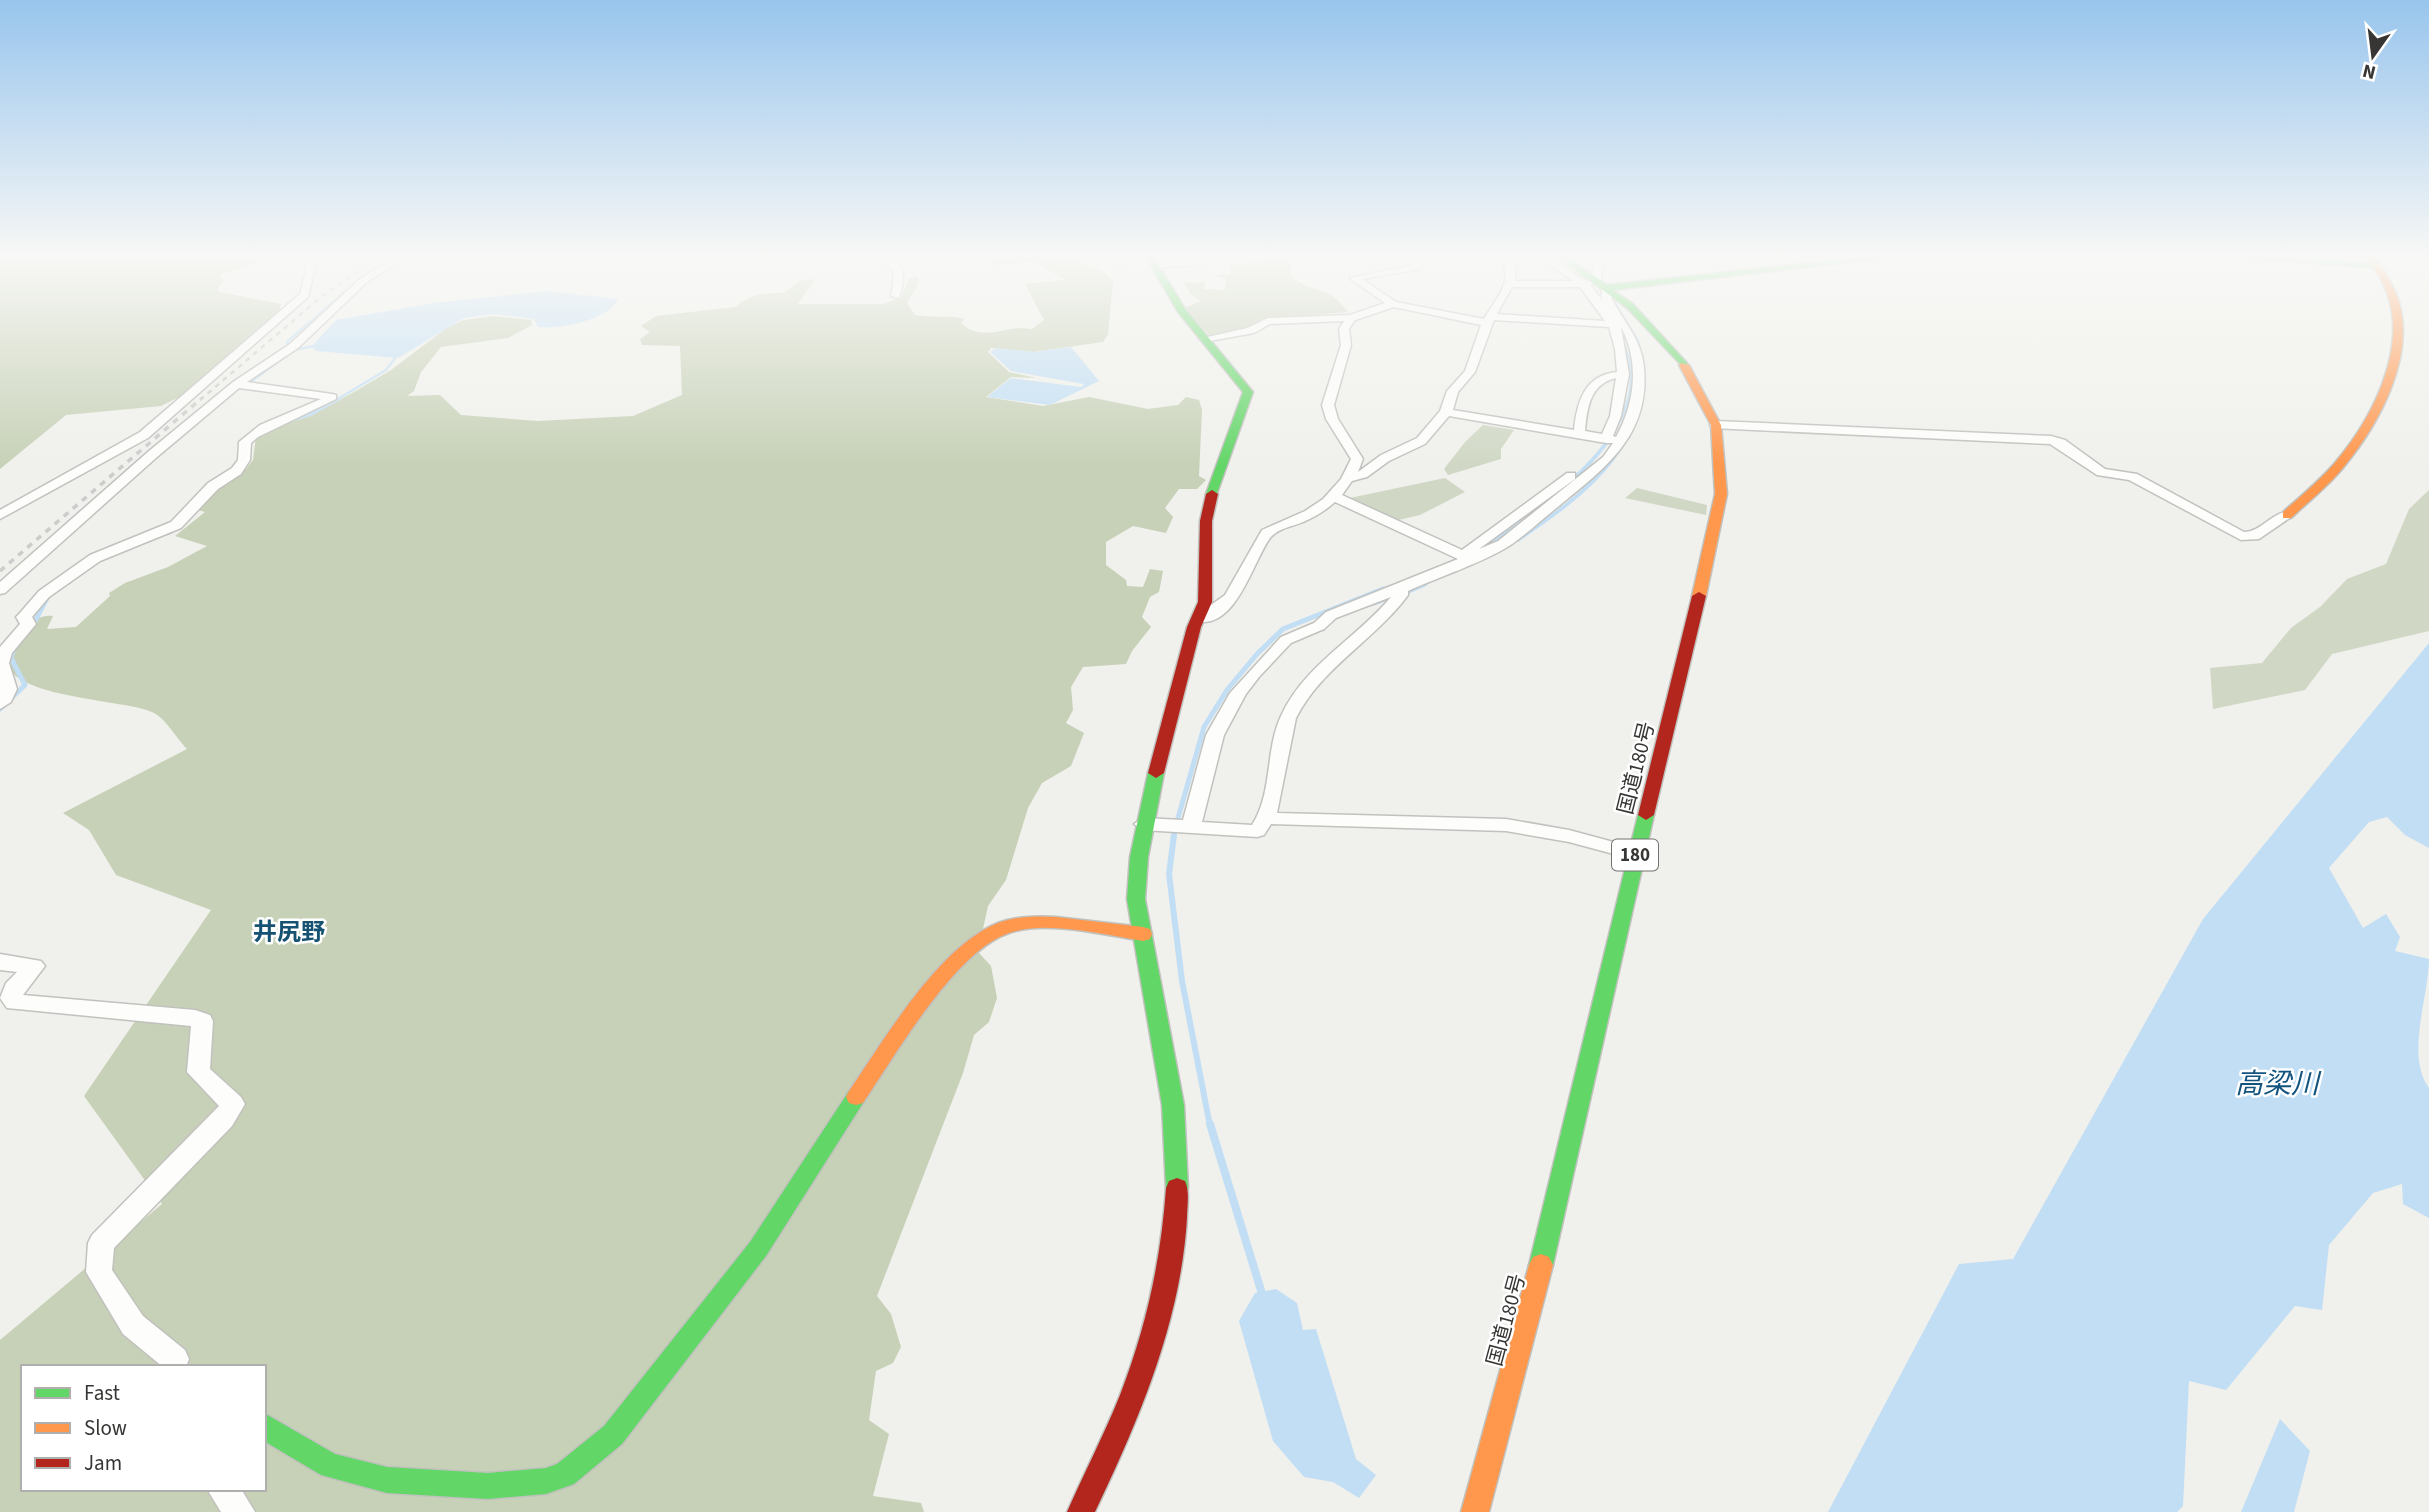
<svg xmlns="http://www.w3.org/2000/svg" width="2429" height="1512" font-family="'Source Sans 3','Noto Sans JP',sans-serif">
  <rect width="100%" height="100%" fill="#f0f0ec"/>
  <path fill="#d0d8c5" d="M669,254H786L780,259L637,262Z
    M1483,425L1514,430L1501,449V459L1448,475L1444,469L1465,442Z
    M1445,478L1465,492L1420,515L1390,522L1345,499Z
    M1637,488L1707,505L1706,515L1625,498Z
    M2429,490V631L2332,654L2305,690L2213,709L2210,668L2262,663L2291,628L2320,607L2347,579L2386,564L2409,509Z"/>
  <path fill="#c7d1b7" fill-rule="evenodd" d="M0,254H181L178,256L182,260L228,254H280L219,275L224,281L218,287L219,292L281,304L277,318L179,397L161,406L66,415L0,469Z
    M980,254H1092L1095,257L1083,261L1082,264L1101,270L1113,281L1108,335L1103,342L1033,352L991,348L988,352L1009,372L1036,378L1011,377L986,397L1043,406L1089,397L1148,409L1178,405L1186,397L1199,400L1202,410L1199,476L1206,480L1197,489H1179L1165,508L1173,517L1166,533L1133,526L1106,542V565L1126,580L1127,586L1143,587L1150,569L1163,571L1159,592L1150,597L1142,617L1151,627L1132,651L1126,664L1083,667L1071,687L1073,710L1066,723L1084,733L1071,766L1042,783L1028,808L1006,880L988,906L978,952L991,966L997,998L989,1022L974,1035L963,1073L877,1296L891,1314L901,1347L893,1363L876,1371L869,1420L889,1434L873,1496L921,1503L924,1512H0V1340L162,1204L84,1096L211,910L116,875L89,830L63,813L187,749C177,739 166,719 154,713C129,699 0,699 7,656C9,648 18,640 23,634C31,623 38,614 53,616L47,629L76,627L110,596L109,593L125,583L168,567L207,546L175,536L205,512L195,509L219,485L246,469L253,460L256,436L268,428L311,415L354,392L391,370L448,327L464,320L493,316L531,320L532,325L508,338L441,347L421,372L414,391L407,396L440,395L461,415L538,421L633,416L682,395L680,346L642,345L640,339L650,332L641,326L656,316L735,307C750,294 765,293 784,293L799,281L815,279L798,304H884L902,296L909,278L918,277L919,283L907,303L915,315C931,318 949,315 964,319L961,323C984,344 1006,324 1032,329L1044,320L1025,284L1065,280L1033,261L992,266ZM23,1367H264V1489H23Z
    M1261,254H1282L1291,264V275C1309,295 1328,283 1348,312L1261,319L1249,329L1210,336L1185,308L1201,301L1191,294L1183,283L1205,282L1204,289L1225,290L1226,279L1213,275H1230L1231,264L1269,261Z"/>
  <path fill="#c1def4" d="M548,291L618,299C610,319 560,330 538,327L534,319L494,314L464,318L398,358L317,351L311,347L336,320L433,303Z
    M1071,347L1099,381L1050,405L987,397L1011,378L1081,387L1084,384L1011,371L990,352L996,348L1034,352Z
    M2429,643V848L2405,835L2387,817L2369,822L2329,868L2363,928L2386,914L2400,937L2395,951L2429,959C2429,996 2405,1056 2429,1088V1218L2403,1204L2402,1184L2373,1193L2329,1245L2322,1310L2295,1306L2226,1390L2189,1381L2183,1506L2177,1512H1828L1959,1264L2013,1259L2203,919Z
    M1276,1289L1297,1303L1303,1330L1316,1329L1356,1459L1376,1475L1359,1498L1333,1482L1304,1477L1273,1441L1239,1321L1255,1293Z
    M2280,1419L2310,1451L2294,1512H2241Z"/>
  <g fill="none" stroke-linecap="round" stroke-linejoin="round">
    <path stroke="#c1def4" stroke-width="2.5" d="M2131,254L2202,255
      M1911,256L1948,254
      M1547,257L1577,277
      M1615,303L1638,341L1642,359
      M1619,331C1629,354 1635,375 1628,400
      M294,350L315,346
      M287,394L254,390L246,385L293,351L287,342L355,283L398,254
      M331,398L336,400
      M338,399L386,370L396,357
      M1642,400L1643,372"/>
    <path stroke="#c1def4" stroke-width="3.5" d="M289,421L311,414L338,399L333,398
      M1572,480C1598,457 1618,432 1629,398
      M1518,540C1570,504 1628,464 1642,398
      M147,541L171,532
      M1482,546L1501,536L1559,491
      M1421,585L1494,554"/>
    <path stroke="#c1def4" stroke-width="5" d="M1404,593L1425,584
      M1374,603L1395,596
      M32,627L48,596
      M0,709L25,685L11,658L14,648
      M1178,818L1204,727L1227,690L1257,654L1283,629L1383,589"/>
    <path stroke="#c1def4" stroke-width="6" d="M1174,835L1169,874L1182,981L1210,1126"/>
    <path stroke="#c1def4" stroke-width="8" d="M1210,1124L1263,1297"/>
    <defs>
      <path id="street" d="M310,254H318L308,297L148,438L0,519V510L140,432L300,294Z
        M400,254H410L366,283L298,348L247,382L332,394L336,395V399L258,437L251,443L250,460L241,474L218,489L181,528L100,561L49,597L32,617L36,624L12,653L9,663L17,689L11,702L0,709V647L20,624L16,617L19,614L39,591L90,555L171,522L208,483L232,468L238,460L239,442L260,425L321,399L239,388L157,457L5,593L0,594V582L149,451L233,382L290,344L360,279Z
        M874,254C903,254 908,273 899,298L891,296C896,268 895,270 874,254Z
        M1110,254H1119L1127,263L1119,265Z
        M1198,254H1206L1207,264L1154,268L1149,265L1154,262L1199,260Z
        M1218,254H1230L1234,257L1230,260Z
        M1413,254H1421V269L1362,279L1396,302L1484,319C1498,295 1516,280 1498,254H1506L1516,267L1515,281H1574L1533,254C1558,254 1572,279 1592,282L1591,286L1606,305L1601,298L1602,288L1610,286C1611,291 1610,296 1613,301C1625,324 1642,340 1644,368C1650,436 1605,468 1559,506C1542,519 1526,535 1509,546C1482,563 1439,577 1408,591V595C1375,640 1322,667 1296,718L1277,813L1506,819L1569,830L1643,850L1646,854L1643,858L1636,860L1569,842L1506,831L1271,824L1264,835L1257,837L1143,830L1134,824L1143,818L1183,820L1206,735L1230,693L1281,637L1314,623L1326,612L1458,559L1335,502C1326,510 1315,517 1303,522C1292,527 1278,528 1270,538C1253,561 1236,631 1196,621L1193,618L1225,595L1262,530L1305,511L1323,499L1341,479L1351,459L1326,419L1322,405L1341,345L1339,329L1344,321L1270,324L1254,333L1204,342L1199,339L1247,328L1268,318L1350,315L1385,303L1349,278L1413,265ZM1512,287H1580L1605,321L1497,314ZM1394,307L1481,325L1465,371L1447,391L1440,411L1417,438L1381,455L1358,472L1363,459L1338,419L1334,405L1351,345L1349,329L1355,320ZM1494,320L1609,327L1615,349L1617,372C1585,375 1577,401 1574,430L1453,410L1458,392L1475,372ZM1621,327C1640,362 1635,403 1616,437L1613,436L1621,416L1629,374ZM1616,378L1610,416L1602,434L1585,431C1587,408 1590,384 1616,378ZM1449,416L1606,443H1613L1603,457L1498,541L1479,549L1575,479V473H1567L1462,550L1342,495L1352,481L1367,477L1389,461L1425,444ZM1391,597C1357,638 1304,665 1281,716C1265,750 1273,792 1252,825L1202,822L1224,735L1246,694L1259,677L1291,643L1324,629L1336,618Z
        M1597,254H1605L1601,280L1596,283L1591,280Z
        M1716,421L2051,436L2065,440L2105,469L2137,474L2244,532C2262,532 2274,509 2292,512L2294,515L2259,539L2241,540L2129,480L2097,475L2050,444L1712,428L1710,425Z
        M0,954L41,961L45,966L23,995L195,1010L210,1015L213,1021L210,1069L241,1097L245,1104L232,1126L114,1248L112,1270L143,1316L185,1350L189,1359L186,1367H163L123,1334L86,1272L88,1243L92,1235L219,1106L187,1072L191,1026L7,1008L0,998L6,983L17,972L0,970Z
        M207,1489H241L255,1512H221Z"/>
      <path id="fast" d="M1144,254H1152L1185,309L1253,392L1216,496H1208L1206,494L1243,392L1178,312Z
        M1554,254H1563L1607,285L1891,254H1917L1613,290L1633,304L1687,363V367L1684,368L1627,308Z
        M2210,254H2247L2378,264L2382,266L2378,268L2214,256Z
        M1156,768L1164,773L1148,857L1145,899L1184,1105L1188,1188L1185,1195L1177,1198L1169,1195L1166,1188L1162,1105L1127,899L1130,857L1148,773Z
        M1646,810L1654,815L1553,1265L1549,1273L1541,1276L1533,1273L1529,1265L1638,815Z
        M856,1089L863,1091L866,1097L863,1103L766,1256L622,1444L574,1484L546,1494L488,1499L387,1493L321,1475L264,1441V1413L335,1454L387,1467L488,1473L546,1468L557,1464L604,1426L750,1242L849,1091Z"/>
      <path id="slow" d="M2364,254H2372C2382,267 2391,280 2397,296C2418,354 2379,425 2342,469C2327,487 2308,502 2291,518H2283V512C2300,497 2318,482 2334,464C2370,422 2407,353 2388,296C2383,280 2373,267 2364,254Z
        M1681,363L1689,365L1721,425L1727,494L1706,596L1699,600L1692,596L1715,494L1711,425L1679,365Z
        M1056,917L1143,927L1150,929L1152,934L1150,939L1143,941C1104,935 1047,920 1009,933C955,951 895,1056 863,1103L856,1105L849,1103L846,1097L849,1091C885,1039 938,947 998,923C1016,916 1037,916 1056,917Z
        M1541,1254L1549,1257L1553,1265L1489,1512H1461L1529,1265L1533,1257Z"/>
      <path id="jam" d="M1212,490L1218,494L1212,521V602L1201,627L1164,773L1156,778L1148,773L1187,627L1198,602L1200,521L1206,494Z
        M1699,592L1706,596L1654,815L1646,820L1638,815L1692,596Z
        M1177,1178L1185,1181C1190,1192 1187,1206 1187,1218C1181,1321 1139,1420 1095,1512H1067C1084,1473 1104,1435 1120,1395C1146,1328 1161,1260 1166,1188L1169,1181Z"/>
    </defs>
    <use href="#street" stroke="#c1c1be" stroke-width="3"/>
    <use href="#fast" stroke="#c1c1be" stroke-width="3"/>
    <use href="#slow" stroke="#c1c1be" stroke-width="3"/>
    <use href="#jam" stroke="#c1c1be" stroke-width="3"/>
    <use href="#street" fill="#fdfdfc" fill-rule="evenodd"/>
    <use href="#fast" fill="#63d668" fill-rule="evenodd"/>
    <use href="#slow" fill="#ff974d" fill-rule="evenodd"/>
    <use href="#jam" fill="#b3261e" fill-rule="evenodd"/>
    <path stroke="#ccc" stroke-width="2.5" stroke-dasharray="5 5" stroke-linecap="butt" d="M200,400L321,297L384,254"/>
    <path stroke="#ccc" stroke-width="3.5" stroke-dasharray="6 6" stroke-linecap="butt" d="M0,571L202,398"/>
  </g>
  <linearGradient id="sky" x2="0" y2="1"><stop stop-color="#98c5ed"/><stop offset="0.55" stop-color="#f8f8f6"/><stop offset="1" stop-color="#f8f8f6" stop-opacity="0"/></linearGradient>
  <rect width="2429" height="466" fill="url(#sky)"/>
  <g text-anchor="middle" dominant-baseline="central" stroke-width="5" stroke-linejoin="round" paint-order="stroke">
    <rect fill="#fff" stroke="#737271" stroke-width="2" x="1612" y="839.5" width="46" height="31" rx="5"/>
    <g font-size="19" font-weight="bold" fill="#373634">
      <text x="1635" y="855">180</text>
    </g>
    <g font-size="21" fill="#373634" stroke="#fff">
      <text transform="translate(1636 768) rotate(-76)">国道180号</text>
      <text transform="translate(1506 1320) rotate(-75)">国道180号</text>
    </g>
    <g font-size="24" font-weight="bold" fill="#165272" stroke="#fff">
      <text x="289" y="932">井尻野</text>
    </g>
    <g font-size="28" font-style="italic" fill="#12547e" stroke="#fff">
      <text x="2277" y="1084">高梁川</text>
    </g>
  </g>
  <rect x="21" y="1365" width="245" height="126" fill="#ffffff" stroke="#afafae" stroke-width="2"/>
  <rect x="35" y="1388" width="35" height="10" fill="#63d668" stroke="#afafae" stroke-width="2"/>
  <text x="84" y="1400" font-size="21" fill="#373634">Fast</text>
  <rect x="35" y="1423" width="35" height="10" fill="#ff974d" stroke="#afafae" stroke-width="2"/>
  <text x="84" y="1435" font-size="21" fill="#373634">Slow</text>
  <rect x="35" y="1458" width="35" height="10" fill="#b3261e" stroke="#afafae" stroke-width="2"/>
  <text x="84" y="1470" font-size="21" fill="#373634">Jam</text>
  <g transform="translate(2373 56) rotate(194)" stroke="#ffffff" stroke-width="5" paint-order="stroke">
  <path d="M0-5L12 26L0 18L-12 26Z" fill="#373634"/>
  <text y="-10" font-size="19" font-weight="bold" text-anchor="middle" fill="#373634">N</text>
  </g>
</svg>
